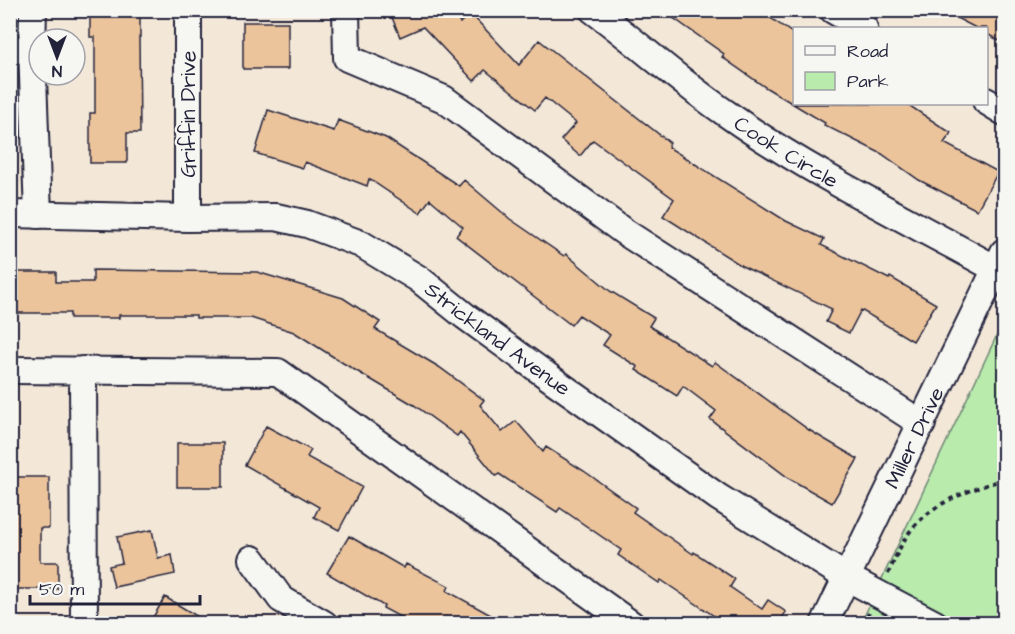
<svg xmlns="http://www.w3.org/2000/svg" width="1015" height="634" font-family="'Architects Daughter',sans-serif">
  <rect width="100%" height="100%" fill="#f3e7d8"/>
  <filter id="ink" filterUnits="userSpaceOnUse"><feTurbulence type="fractalNoise" baseFrequency=".0167" numOctaves="2"/><feDisplacementMap in="SourceGraphic" scale="12" xChannelSelector="R" yChannelSelector="G"/><feConvolveMatrix kernelMatrix="1 2 1 2 8 2 1 2 1" color-interpolation-filters="sRGB"/></filter>
  <g filter="url(#ink)">
    <path fill="#b8ebac" stroke="#6d8674" stroke-width="1.5" d="M1004,320V623H861Z"/>
    <path fill="#ecc49c" stroke="#22223b" stroke-width="1.5" d="M90,10H140V37H139L140,133H127V163H90V113H95V37H90Z
      M389,10H462L456,14L460,23L470,13L519,65L539,40L670,143L668,147L786,221L824,239L821,245L889,279L890,277L936,304L913,341L861,310L849,333L826,322L832,309L742,266L663,216L674,199L593,140L580,156L561,140L576,123L545,98L535,110L485,70L474,81L423,27L400,37Z
      M662,10H759L795,35V104H907L951,133L944,143L998,172L977,210L919,180L882,154L824,125L825,123L765,87L722,57L724,54Z
      M941,10H1005V44L987,34V28H976Z
      M243,22H288V69H243Z
      M268,110L334,131L338,120L386,138L459,186L464,180L510,219L564,256L566,254L610,291L654,318L649,326L712,366L715,362L809,430L858,459L832,503L790,479L710,419L716,411L683,386L677,396L636,370L638,367L603,345L610,335L579,315L571,325L456,236L463,227L430,199L420,213L369,179L367,186L305,162L303,168L255,153Z
      M93,270L257,272L343,298L380,322L375,329L439,367L484,400L480,405L502,432L516,421L543,452L546,447L584,471L636,508L633,512L693,554L694,552L735,579L730,587L762,609L768,600L786,612L780,621L784,624H726L661,580L659,583L618,555L621,550L560,508L557,512L499,474L496,476L460,432L457,436L414,405L343,363L294,332L251,318H196V315H119V318H70V313H10V272H56V282H93Z
      M266,426L311,450L307,457L362,487L339,530L314,517L319,507L245,465Z
      M177,443H223V487H177Z
      M12,477H49V528H40V562H58V589H10Z
      M152,530L158,558L172,555L175,574L114,587L109,566L122,563L117,537Z
      M349,536L404,568L406,564L449,586L447,591L507,624H413L383,608L384,606L327,573Z
      M165,597L210,624H149Z"/>
    <g fill="none" stroke-linecap="round" stroke-linejoin="round">
      <defs>
        <g id="minor">
          <path d="M346,10L347,58L444,99L623,231L922,424"/>
          <path id="s1" d="M593,10C639,44 680,82 727,114C812,174 906,219 996,269"/>
          <path d="M833,10L864,28"/>
          <path d="M32,49L38,215"/>
          <path d="M10,50L32,49L33,10"/>
          <path d="M986,101L1004,112"/>
          <path id="s2" d="M10,214L188,218L276,217L307,224L361,244L419,279L465,316L553,380L718,497L846,577L935,624"/>
          <path d="M188,218V10"/>
          <path d="M10,370L278,372L631,624"/>
          <path d="M83,370L84,624"/>
          <path d="M252,559L281,599L324,624"/>
          <path id="s3" d="M824,624L1004,252"/>
        </g>
      </defs>
      <use href="#minor" stroke="#22223b" stroke-width="30"/>
      <path stroke="#22223b" stroke-width="4" stroke-dasharray="4.5 4.5" stroke-linecap="butt" d="M888,574C895,559 901,542 912,529C936,500 971,490 1004,479
        M864,624L869,613"/>
      <use href="#minor" stroke="#f6f6f2" stroke-width="26"/>
    </g>
  </g>
  <g text-anchor="middle" dominant-baseline="central" stroke-width="4.5" stroke-linejoin="round" paint-order="stroke">
    <g font-size="21" fill="#22223b" stroke="#f6f6f2">
      <text transform="translate(188 114) rotate(-90)">Griffin Drive</text>
      <text stroke="none"><textPath href="#s1" startOffset="240">Cook Circle</textPath></text>
      <text stroke="none"><textPath href="#s2" startOffset="522">Strickland Avenue</textPath></text>
      <text stroke="none"><textPath href="#s3" startOffset="207">Miller Drive</textPath></text>
    </g>
  </g>
  <rect width="1015" height="634" fill="none" stroke="#f6f6f2" stroke-width="36"/>
  <rect x="18" y="18" width="979" height="598" fill="none" stroke="#22223b" stroke-width="2" filter="url(#ink)"/>
  <rect x="793" y="27" width="195" height="78" fill="#f6f6f2" stroke="#a1a1a9" stroke-width="1.5"/>
  <rect x="805" y="46" width="30" height="9" fill="#f6f6f2" stroke="#a1a1a9" stroke-width="1.5"/>
  <text x="847" y="57" font-size="18" fill="#22223b">Road</text>
  <rect x="805" y="72" width="30" height="18" fill="#b8ebac" stroke="#a1a1a9" stroke-width="1.5"/>
  <text x="847" y="87" font-size="18" fill="#22223b">Park</text>
  <g transform="translate(57 57) rotate(180)"><circle r="28" fill="#f6f6f2" stroke="#a1a1a9" stroke-width="1.5"/>
  <path d="M0-4.5L10 22L0 15L-10 22Z" fill="#22223b"/>
  <text y="-9" font-size="16" font-weight="bold" text-anchor="middle" fill="#22223b">N</text>
  </g>
  <path d="M30 595v9h170v-9" fill="none" stroke="#22223b" stroke-width="3"/>
  <text x="39" y="595" font-size="18" fill="#22223b" stroke="#f6f6f2" stroke-width="4.5" paint-order="stroke">50 m</text>
</svg>
